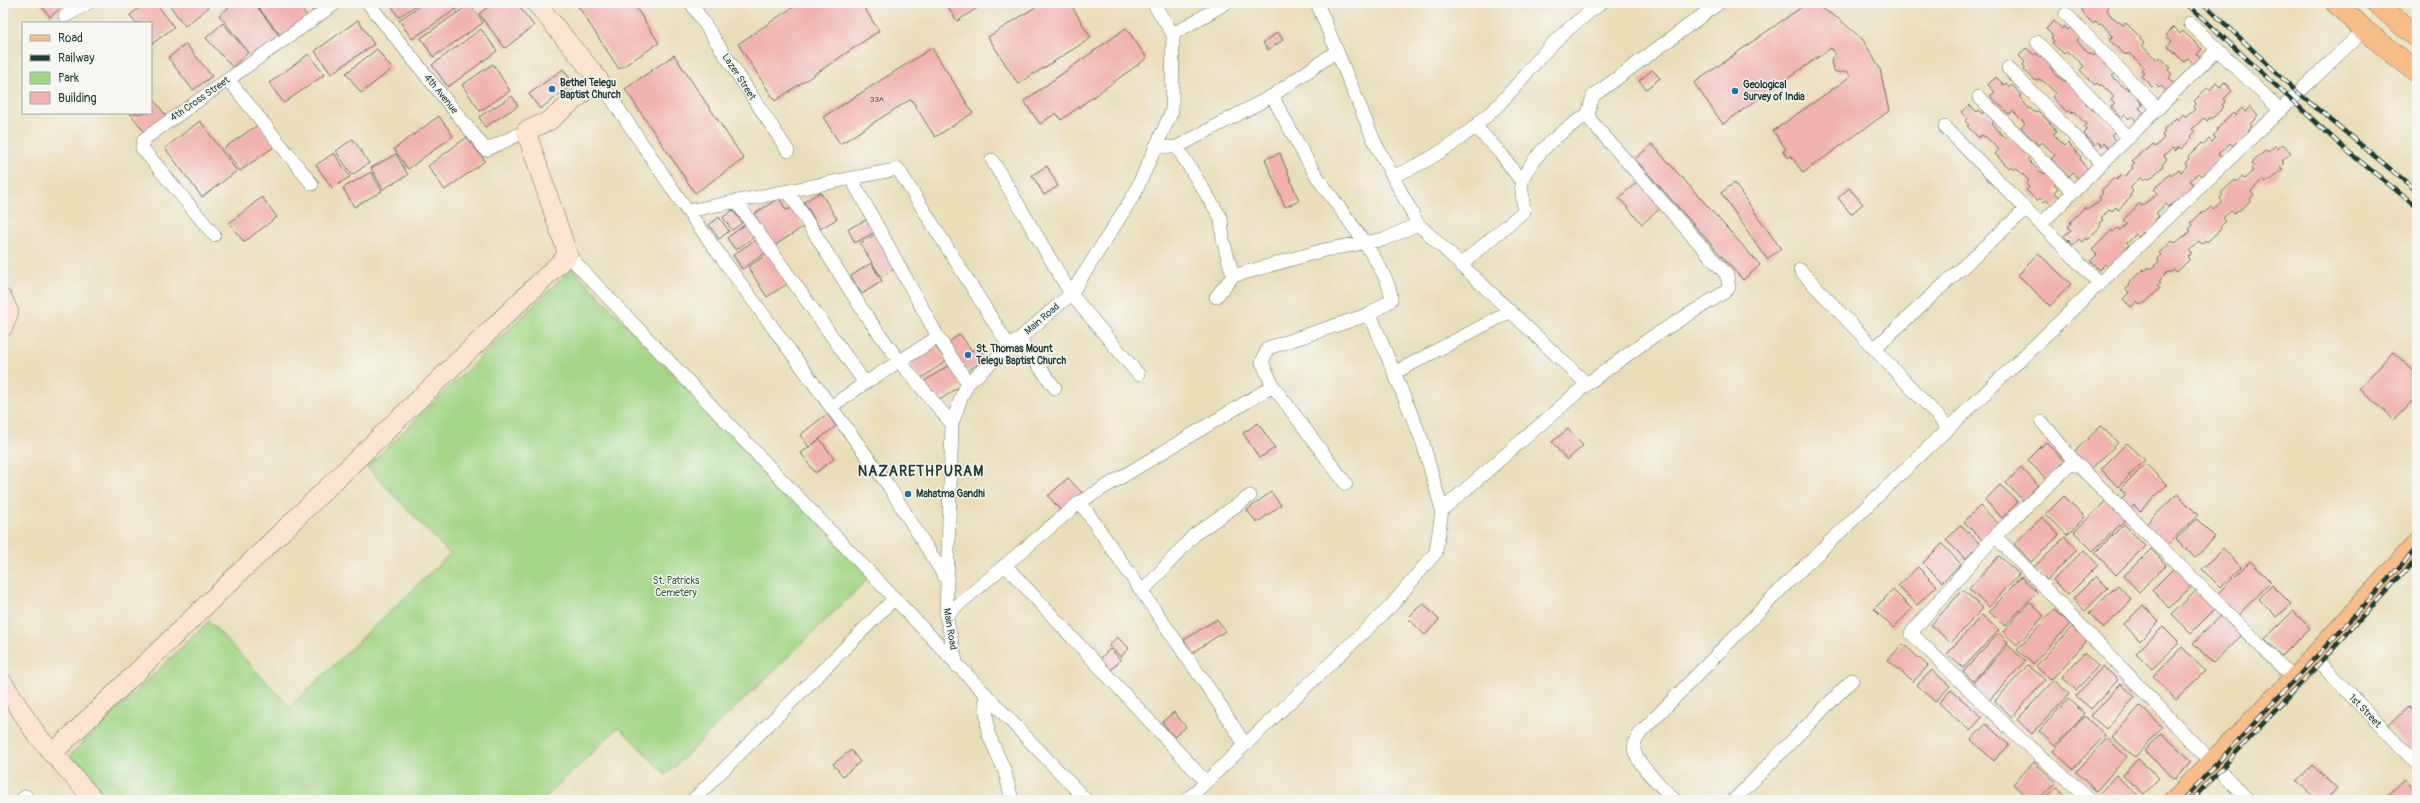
<svg xmlns="http://www.w3.org/2000/svg" width="2420" height="803" font-family="Pangolin,sans-serif">
  <rect width="100%" height="100%" fill="#f6f6f2"/>
  <filter id="ink" filterUnits="userSpaceOnUse"><feTurbulence type="fractalNoise" baseFrequency=".025" numOctaves="2"/><feDisplacementMap in="SourceGraphic" scale="8" xChannelSelector="R" yChannelSelector="G"/><feConvolveMatrix kernelMatrix="1 2 1 2 8 2 1 2 1" color-interpolation-filters="sRGB"/></filter>
  <filter id="wash" filterUnits="userSpaceOnUse"><feTurbulence type="fractalNoise" baseFrequency=".012" numOctaves="4" result="noise"/><feDisplacementMap in="SourceGraphic" scale="16" xChannelSelector="R" yChannelSelector="G"/><feGaussianBlur stdDeviation="0.9" result="paint"/><feColorMatrix in="noise" values="0 0 0 0 0 0 0 0 0 0 0 0 0 0 0 0 0 1.4 0 .05"/><feComposite in="paint" operator="in"/></filter>
  <g filter="url(#wash)">
    <rect width="100%" height="100%" fill="#eadeb9"/>
    <path fill="#a3d686" stroke="#618a5d" d="M572,268L870,577L666,775L619,727L543,800H110L70,755L209,621L290,707L450,554L367,467Z"/>
    <g id="blocks">
      <path fill="#f1b1ae" d="M39,3H67L50,17Z
        M146,3H156L174,27L152,44L151,23H136L130,15Z
        M168,3H204L208,8L185,26Z
        M235,3H254L281,38L254,59L219,15Z
        M255,3H297L307,16L282,37Z
        M306,3H324L314,12Z
        M390,3H420L398,17Z
        M424,3H465L412,39L399,20Z
        M493,3H517L534,26L505,48L479,14Z
        M576,3H633L659,43L619,69Z
        M799,3H861L879,31L775,101L738,44Z
        M945,3H985L957,21Z
        M1042,3H1070L1091,38L1018,84L988,37Z
        M1807,3L1823,9L1839,19L1863,40L1880,69L1889,111L1803,173L1791,156L1788,158L1783,151L1786,149L1773,131L1851,76L1847,71L1839,73L1833,70L1831,60L1835,54L1831,48L1723,124L1694,83Z
        M2080,3H2105L2109,7L2107,9L2111,16L2123,25L2126,23L2141,38L2140,39L2144,43L2142,46L2154,57L2159,60L2160,57L2171,68L2168,70L2172,74L2169,78L2177,85L2169,93L2161,86L2159,88L2155,84L2152,87L2141,76L2144,73L2141,70L2144,67L2131,54H2124L2109,40L2113,36L2101,23L2099,25L2096,21L2093,24L2082,12L2083,10L2080,7L2082,5Z
        M470,4L483,23L433,57L421,38Z
        M358,20L374,44L331,74L315,51Z
        M2054,21L2062,29L2064,26L2068,30L2070,28L2080,37L2077,40L2087,52L2094,56L2097,53L2112,69L2111,70L2115,74L2112,76L2124,88L2126,86L2129,90L2131,88L2141,98L2139,101L2143,105L2139,108L2147,116L2139,124L2132,116L2129,119L2125,115L2122,118L2111,107L2115,104L2111,100L2114,97L2101,84L2100,86L2097,83L2095,85L2080,70L2084,66L2071,54L2070,55L2066,52L2064,54L2052,43L2054,41L2051,38L2053,36L2046,29Z
        M223,23L248,53L232,67L206,38Z
        M2174,27L2180,34L2183,31L2202,49L2197,54L2203,59L2196,66L2188,58L2184,62L2168,46L2172,41L2166,35Z
        M1126,28L1147,58L1061,120L1056,113L1040,124L1024,101Z
        M481,29L497,51L448,87L432,65Z
        M1278,32L1283,40L1268,50L1263,43Z
        M186,44L212,76L193,90L168,58Z
        M932,48L973,113L935,137L911,99L840,144L823,117Z
        M2026,48L2034,55L2036,53L2040,57L2042,55L2052,64L2050,67L2054,73L2066,83L2069,80L2087,101L2085,103L2115,131L2111,135L2119,143L2111,151L2104,143L2102,146L2098,142L2095,145L2084,134L2087,130L2083,127L2086,124L2074,111L2072,113L2069,110L2067,112L2052,97L2056,93L2043,81L2039,79L2036,81L2024,70L2026,68L2023,65L2025,62L2019,56Z
        M377,49L392,69L361,93L346,73Z
        M309,54L324,75L284,103L269,83Z
        M674,55L744,159L695,193L625,89Z
        M493,64L510,91L480,111L462,85Z
        M563,69L574,84L540,109L529,94Z
        M1652,70L1660,78L1646,89L1639,81Z
        M1996,77L2004,85L2006,83L2010,87L2012,85L2021,95L2019,96L2029,109L2030,108L2035,113L2038,111L2053,126L2056,132L2053,134L2065,146L2068,143L2081,157L2080,158L2083,164L2090,171L2080,181L2073,173L2069,177L2051,159L2055,155L2042,142L2038,145L2021,127L2025,123L2013,111L2009,114L1990,96L1995,92L1988,85Z
        M2224,82L2232,91L2224,99L2226,101L2222,105L2224,107L2212,119L2210,117L2207,121L2204,118L2192,129L2195,132L2191,136L2192,138L2181,149L2179,147L2175,151L2173,148L2164,156L2167,159L2162,165L2163,166L2149,180L2147,178L2143,181L2140,178L2130,188L2133,191L2130,195L2131,197L2118,210L2116,207L2112,211L2110,209L2101,218L2103,220L2099,223L2101,226L2087,240L2086,238L2082,242L2079,239L2073,245L2064,236L2071,230L2068,227L2071,223L2070,222L2085,207L2086,209L2094,206L2101,199L2099,197L2103,193L2101,191L2114,178L2116,180L2122,175L2124,177L2133,168L2131,166L2135,163L2132,161L2144,149L2146,151L2153,144L2155,147L2164,138L2162,135L2165,132L2163,130L2176,118L2178,120L2183,114L2186,117L2195,109L2193,107L2196,103L2194,101L2208,87L2210,90L2216,83L2220,87Z
        M151,96L167,117L145,133L130,113H151Z
        M512,96L518,106L485,127L479,117Z
        M1969,105L1977,112L1979,110L1982,114L1985,111L1994,121L1992,123L2002,135L2009,139L2011,137L2027,152L2030,157L2027,159L2039,171L2044,174L2046,172L2056,182L2054,184L2058,188L2054,192L2062,199L2054,207L2046,200L2044,202L2040,198L2037,201L2026,190L2029,187L2026,184L2029,181L2016,168L2014,170L2011,167L2009,168L1995,154L1999,150L1986,137L1981,135L1979,138L1967,126L1969,125L1965,121L1968,119L1961,112Z
        M2250,107L2258,116L2250,124L2252,126L2248,130L2250,132L2238,144L2236,142L2233,146L2230,143L2218,154L2221,157L2217,161L2218,163L2206,174L2205,172L2201,176L2198,173L2190,181L2193,184L2188,190L2189,191L2175,205L2173,203L2169,207L2166,204L2156,213L2159,216L2155,220L2157,222L2144,235L2142,232L2138,236L2136,234L2127,243L2129,245L2125,249L2127,251L2108,267L2105,264L2099,270L2090,261L2097,255L2092,250L2112,230L2113,232L2117,228L2119,231L2127,224L2123,220L2140,203L2142,206L2158,193L2154,189L2170,174L2171,176L2179,169L2181,172L2187,166L2185,163L2189,159L2188,157L2202,143L2204,145L2209,139L2212,142L2216,138L2213,136L2218,131L2217,129L2233,113L2235,115L2242,108L2245,112Z
        M439,116L453,136L408,169L394,149Z
        M200,121L237,171L202,197L165,148Z
        M259,124L275,146L240,171L224,148Z
        M467,137L485,161L445,190L428,166Z
        M353,139L369,163L352,175L336,151Z
        M1652,144L1760,265L1743,280L1635,159Z
        M2283,144L2291,153L2282,161L2284,163L2280,167L2283,169L2270,181L2269,180L2265,183L2262,180L2251,191L2254,195L2249,199L2251,200L2239,211L2238,210L2234,214L2231,211L2223,218L2226,221L2220,227L2221,229L2207,242L2205,240L2202,244L2199,241L2189,251L2192,254L2188,257L2190,259L2177,272L2174,270L2170,273L2169,271L2159,281L2161,282L2157,286L2160,288L2146,302L2140,305L2137,301L2131,307L2123,299L2129,293L2126,289L2130,286L2128,284L2143,269L2144,271L2147,268H2152L2159,261L2157,259L2161,255L2159,253L2172,241L2175,243L2191,231L2189,229L2193,225L2191,223L2202,212L2204,213L2211,207L2213,209L2222,201L2220,198L2223,195L2221,193L2235,180L2236,182L2242,177L2244,179L2253,171L2251,169L2254,166L2252,163L2266,150L2268,152L2275,146L2278,149Z
        M334,153L350,177L332,188L316,165Z
        M1280,153L1299,201L1285,207L1265,159Z
        M396,154L408,175L383,189L371,168Z
        M1047,166L1058,186L1044,195L1032,175Z
        M371,172L382,191L354,207L343,188Z
        M1638,181L1662,207L1642,224L1619,198Z
        M1734,183L1781,249L1767,259L1721,193Z
        M1849,188L1863,204L1851,214L1838,198Z
        M820,192L837,219L820,229L804,202Z
        M262,197L277,217L244,242L229,223Z
        M779,198L786,210L792,208L803,227L774,246L754,214Z
        M733,210L742,223L732,230L723,217Z
        M719,217L729,231L719,239L709,225Z
        M868,219L875,232L855,243L848,229Z
        M746,224L755,236L736,250L727,238Z
        M878,233L898,266L881,277L860,243Z
        M758,238L767,252L742,269L733,255Z
        M770,253L790,282L767,297L748,267Z
        M2038,253L2071,284L2050,306L2018,275Z
        M871,263L882,281L862,294L851,276Z
        M960,334L972,351L978,347L986,358L965,373L945,345Z
        M934,345L946,361L920,379L909,362Z
        M2393,352L2417,374V396L2394,420L2359,388Z
        M949,365L962,385L935,403L922,383Z
        M827,414L836,426L809,447L800,435Z
        M1258,423L1275,448L1259,458L1243,433Z
        M2101,426L2118,443L2090,470L2073,453Z
        M1568,429L1583,446L1567,460L1552,442Z
        M820,439L834,459L815,473L801,453Z
        M2046,442L2064,461L2046,479L2028,460Z
        M2127,443L2145,460L2118,487L2101,469Z
        M2146,464L2167,485L2140,511L2134,505L2130,510L2120,500L2126,494L2120,489Z
        M2021,467L2038,485L2023,500L2006,483Z
        M1068,478L1084,495L1064,514L1048,496Z
        M2000,485L2018,502L2002,518L1985,500Z
        M1271,492L1281,505L1257,523L1247,510Z
        M2177,494L2198,515L2167,545L2146,524Z
        M2064,496L2085,517L2067,535L2046,514Z
        M2109,498L2128,517L2093,551L2074,532Z
        M1980,506L2000,525L1983,541L1964,522Z
        M2042,517L2059,535L2031,562L2014,544Z
        M2197,519L2215,537L2195,558L2176,539Z
        M2124,524L2145,546L2116,575L2095,553Z
        M1961,525L1980,544L1965,559L1946,540Z
        M2065,537L2077,550L2047,580L2034,567Z
        M1942,544L1961,564L1942,582L1923,563Z
        M2223,548L2241,567L2220,587L2202,569Z
        M2151,549L2166,565L2139,592L2124,576Z
        M2084,550L2098,565L2068,595L2053,580Z
        M1999,556L2019,574L1989,607L1969,589Z
        M2250,561L2271,582L2236,617L2215,596Z
        M1918,567L1937,586L1917,605L1898,586Z
        M2175,567L2193,585L2169,608L2152,590Z
        M2096,576L2108,588L2085,611L2073,599Z
        M2021,577L2037,592L2005,626L1989,612Z
        M2118,585L2132,600L2104,628L2089,613Z
        M2272,585L2291,604L2277,617L2259,599Z
        M2200,587L2218,606L2191,633L2172,614Z
        M1893,590L1912,609L1893,628L1874,609Z
        M1963,590L1983,608L1951,643L1931,625Z
        M2030,602L2044,616L2017,645L2003,632Z
        M1423,603L1439,620L1425,635L1408,618Z
        M2143,605L2159,622L2140,641L2124,624Z
        M2054,610L2070,624L2033,664L2017,650Z
        M2293,611L2310,628L2282,656L2265,639Z
        M2223,614L2243,634L2213,663L2193,643Z
        M1982,615L1999,630L1963,668L1947,654Z
        M1217,619L1225,631L1192,653L1184,640Z
        M2072,627L2087,641L2051,680L2036,666Z
        M2163,627L2179,643L2152,669L2136,653Z
        M1999,633L2008,642L1973,681L1963,672Z
        M1117,637L1129,648L1121,657L1109,646Z
        M1903,644L1928,666L1913,682L1888,660Z
        M2008,645L2025,661L1987,703L1970,686Z
        M2182,647L2205,671L2176,700L2153,676Z
        M1110,649L1121,660L1110,671L1099,660Z
        M2084,653L2098,666L2076,690L2062,677Z
        M2028,665L2045,680L2012,717L1995,701Z
        M2103,666L2118,680L2091,709L2076,696Z
        M1932,670L1950,686L1935,702L1917,685Z
        M2054,680L2069,694L2032,734L2017,720Z
        M2121,684L2135,697L2106,729L2091,716Z
        M1951,690L1982,717L1970,731L1939,703Z
        M2068,699L2085,714L2055,746L2039,731Z
        M2140,706L2162,727L2135,757L2112,737Z
        M2408,707L2417,716V754L2388,726Z
        M1174,712L1186,727L1174,737L1162,722Z
        M2085,716L2105,735L2073,769L2053,751Z
        M1986,724L2009,745L1994,761L1971,740Z
        M2161,733L2192,761L2175,779L2144,751Z
        M2107,738L2127,757L2096,791L2076,772Z
        M851,750L860,762L843,776L833,764Z
        M2138,759L2159,778L2144,794L2123,775Z
        M2034,762L2056,782L2039,800H2030L2013,784Z
        M2312,765L2337,788L2326,800H2317L2297,781Z
        M2116,775L2143,800H2102L2097,796Z
        M2405,779L2417,793V800H2382Z
        M2056,787L2070,800H2044Z"/>
    </g>
  </g>
  <g filter="url(#ink)">
    <use href="#blocks" fill-opacity="0" stroke="#667563" stroke-width="1"/>
    <g fill="none" stroke-linecap="round" stroke-linejoin="round">
      <defs>
        <path id="street" d="M368,3L486,150L526,131
          M691,3L788,151
          M1317,3L1375,143L1418,224L1587,384
          M2066,14L2158,109
          M65,16L88,3
          M2190,23L2281,111
          M1173,34L1226,3
          M2037,42L2129,138
          M2008,68L2102,164
          M228,79L312,184
          M599,80L684,206L888,485L945,577
          M1979,97L2074,192
          M1945,127L2100,284
          M1155,147H1177L1272,96L1337,51
          M1177,147L1221,218L1223,240L1233,276
          M992,160L1071,294L1138,374
          M1393,176C1429,162 1463,139 1491,112C1514,91 1531,66 1552,44C1567,29 1584,16 1601,3
          M851,178L938,337L968,383
          M1521,181C1536,151 1560,132 1588,114
          M788,191L867,317L900,362L952,424
          M736,201L865,383
          M688,211L898,169L1009,346
          M2041,224L2217,50
          M214,235L142,148L144,139L336,3
          M568,255L1086,800
          M1460,265L1524,211L1521,181L1502,155L1475,126
          M1800,270L1949,428
          M1216,297L1233,276L1324,250L1385,239L1418,224
          M1019,339L1055,388
          M1875,348L2026,209
          M1394,373L1509,312
          M832,406L865,383L938,337
          M2042,422L2074,461L2294,679
          M2074,461L1995,536L1911,633L2018,737L2091,800
          M1346,484L1273,386L1262,362L1268,348L1370,314
          M1080,502L1216,699L1245,745
          M1442,510L1587,384L1652,337L1725,292L1729,287L1727,275L1591,121L1588,114L1593,96L1719,3
          M1995,536L2248,800
          M1005,565L1206,782
          M1142,592L1195,534L1250,496
          M946,615L1080,502L1273,386
          M2314,657L2417,764
          M957,666L946,615L952,424L962,395L968,383L1071,294L1134,195L1172,111L1173,34L1153,3
          M985,693L988,733L1005,772L1012,800
          M21,800L26,796
          M693,800L894,599
          M1187,800L1391,606L1436,552L1442,510L1423,443L1370,314L1391,300C1394,275 1335,203 1320,181C1302,154 1288,124 1272,96
          M1675,800C1665,790 1634,762 1634,748C1634,742 1638,736 1642,731L1789,581L2364,30
          M1734,800L1852,680"/>
        <path id="secondary" d="M3,299L9,312L3,327
          M3,683L36,734L94,800
          M52,754L568,255L526,131L549,121L599,80L536,3"/>
        <path id="primary" d="M2336,3L2364,30L2417,72
          M2377,3L2417,38
          M2175,800L2294,679L2417,544"/>
      </defs>
      <use href="#street" stroke="#667563" stroke-width="14"/>
      <use href="#secondary" stroke="#667563" stroke-width="20"/>
      <use href="#primary" stroke="#667563" stroke-width="22"/>
      <use href="#street" stroke="#fff" stroke-width="13"/>
      <use href="#secondary" stroke="#fce5d0" stroke-width="19"/>
      <use href="#primary" stroke="#f8bd89" stroke-width="21"/>
      <defs>
        <path id="rail" d="M2186,3L2346,150L2417,207
          M2203,3L2298,93L2417,191
          M2183,800L2417,548
          M2192,800L2417,558"/>
      </defs>
      <use href="#rail" stroke="#1f3d34" stroke-width="4.5"/>
      <use href="#rail" stroke="#f6f6f2" stroke-width="3" stroke-dasharray="9" stroke-linecap="butt"/>
    </g>
  </g>
  <g fill="#1f6fb2" stroke="#f6f6f2" stroke-width="1.5">
    <circle cx="552" cy="89" r="4"/>
    <circle cx="1735" cy="91" r="4"/>
    <circle cx="968" cy="355" r="4"/>
    <circle cx="908" cy="494" r="4"/>
  </g>
  <g text-anchor="middle" dominant-baseline="central" stroke-width="3" stroke-linejoin="round" paint-order="stroke">
    <g font-size="8" fill="#545a52">
      <text x="877" y="99">33A</text>
    </g>
    <g font-size="10" fill="#1f3d34" stroke="#f6f6f2">
      <text transform="translate(739 77) rotate(57)">Lazer Street</text>
      <text transform="translate(441 94) rotate(51)">4th Avenue</text>
      <text transform="translate(200 99) rotate(-35)">4th Cross Street</text>
      <text transform="translate(1042 319) rotate(-41)">Main Road</text>
      <text transform="translate(950 629) rotate(80)">Main Road</text>
      <text transform="translate(2365 711) rotate(46)">1st Street</text>
    </g>
    <g font-size="10" font-weight="bold" fill="#1f3d34" stroke="#f6f6f2" text-anchor="start">
      <text x="560" y="83">Bethel Telegu<tspan x="560" dy="12">Baptist Church</tspan></text>
      <text x="1743" y="85">Geological<tspan x="1743" dy="12">Survey of India</tspan></text>
      <text x="976" y="349">St. Thomas Mount<tspan x="976" dy="12">Telegu Baptist Church</tspan></text>
      <text x="916" y="494">Mahatma Gandhi</text>
    </g>
    <g font-size="10" fill="#395c44" stroke="#f6f6f2">
      <text x="676" y="581">St. Patricks<tspan x="676" dy="12">Cemetery</tspan></text>
    </g>
    <g font-size="14" font-weight="bold" letter-spacing="1" fill="#1f3d34" stroke="#f6f6f2">
      <text x="921" y="471">NAZARETHPURAM</text>
    </g>
  </g>
  <rect width="2420" height="803" fill="none" stroke="#f6f6f2" stroke-width="16"/>
  <rect x="22" y="22" width="130" height="92" fill="#f6f6f2" stroke="#a0aca6"/>
  <rect x="30" y="35" width="20" height="6" fill="#f8bd89" stroke="#a0aca6"/>
  <text x="58" y="42" font-size="12" fill="#1f3d34">Road</text>
  <rect x="30" y="55" width="20" height="6" fill="#1f3d34" stroke="#a0aca6"/>
  <text x="58" y="62" font-size="12" fill="#1f3d34">Railway</text>
  <rect x="30" y="72" width="20" height="12" fill="#a3d686" stroke="#a0aca6"/>
  <text x="58" y="82" font-size="12" fill="#1f3d34">Park</text>
  <rect x="30" y="92" width="20" height="12" fill="#f1b1ae" stroke="#a0aca6"/>
  <text x="58" y="102" font-size="12" fill="#1f3d34">Building</text>
</svg>
